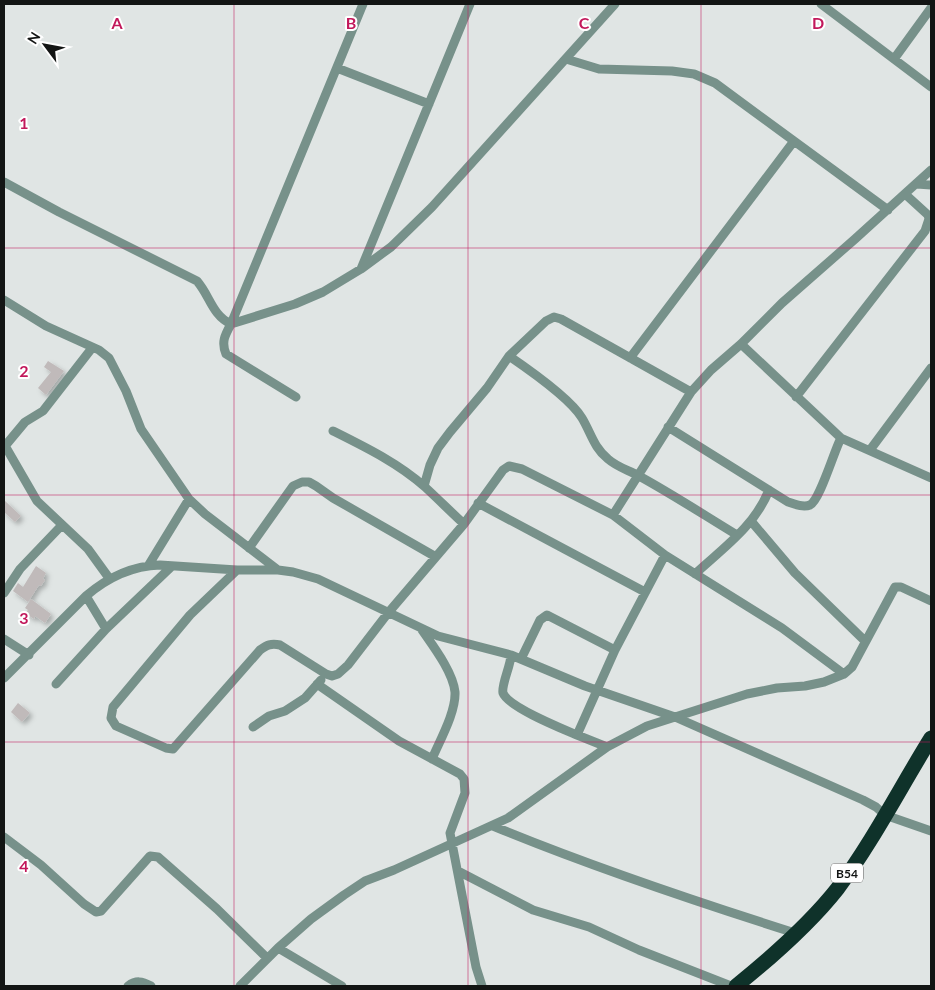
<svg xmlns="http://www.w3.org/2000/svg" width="935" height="990" font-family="Lato,sans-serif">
  <defs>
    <filter id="shadow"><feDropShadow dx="3" dy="3" stdDeviation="2.5" flood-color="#0004"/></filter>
  </defs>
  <rect width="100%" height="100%" fill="#e0e5e4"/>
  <path fill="#c0baba" filter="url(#shadow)" d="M48,361L64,371L46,395L38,388L51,372L44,367Z
    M4,500L21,516L15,522L4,512Z
    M36,566L46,573L43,579L45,580L41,586L39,585L28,602L13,591L18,583L23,587Z
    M31,599L51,614L45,623L35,616L34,619L25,613L28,610L25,608Z
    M18,703L30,713L22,722L11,712Z"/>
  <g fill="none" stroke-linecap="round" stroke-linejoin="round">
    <path stroke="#77918a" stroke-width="9" d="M821,4L931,87
      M566,59L599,69L672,71L694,74L715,83L888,210
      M894,59L931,8
      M337,68L429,104
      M4,182L59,212L197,281C210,296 212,315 231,324L295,304L323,292L361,269L391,247L432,207L615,4
      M917,184L931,185
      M361,269L470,4
      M4,300L46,326L99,350L109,358L126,391L141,429L189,499L205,514L278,570
      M741,344L841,438
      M509,356C528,369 570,398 582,418C591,433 594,448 608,459C617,467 628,470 639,476C672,494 704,515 737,535
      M630,358L794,141
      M296,397L226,354C221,342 225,335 231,324L363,4
      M796,397L925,231L929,219L928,215L905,194
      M668,427L788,502C794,504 803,508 810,505C820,500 834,451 841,438L931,478
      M333,431C365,447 398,463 425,487C438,499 451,512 464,524
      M4,444L37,501L88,549L109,578
      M5,446L25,422L43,411L92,348
      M870,450L931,368
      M424,486L430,465L438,448L450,432L487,388L509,356L546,321L554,317L561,319L691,392
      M478,503L645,592
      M613,515L691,392L711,370L741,344L782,303L855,239L931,170
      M751,521L795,573L865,641
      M249,548L293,486L302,482H309L316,486L333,498L436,557
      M665,555L782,628L844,674L852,667L895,587H901L931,601
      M148,566L189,499
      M237,570L190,615L113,707L111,718L116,726L166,748L173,749L260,650C267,645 271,643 280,645L326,674L332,676L338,674L348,665L388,613L464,524L503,470L509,466L522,469L613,515L665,555L615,650L577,735L607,747
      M695,574C722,549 755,526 769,490
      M4,593L20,569L62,525
      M86,596L106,629
      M422,630C433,646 453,672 455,692C456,712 440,740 432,759
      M4,639L29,655
      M511,655C511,665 501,685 503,693C508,707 563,729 577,735
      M521,659L540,620L547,615L615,650
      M4,678L86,596C108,577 131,566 160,565L237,570H278L293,572L318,579L438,636L511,655L585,686L675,717L863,800L876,807L885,815L931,831
      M56,684L106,629L171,567
      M317,684L399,741L460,774L464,779L465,793L450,833L476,967L482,986
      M253,727L269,716L285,711L305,698L321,680
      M493,826C592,867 694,901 795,933
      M4,837L41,865L84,904L96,912L101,911L150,856L158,857L217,909L267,958
      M458,871L533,910L589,927L639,950L731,986
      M278,948L342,986
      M128,986C136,980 142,981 151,986
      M240,986L278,948L311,919L344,895L365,881L394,870L508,818L607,747L647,726L747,694L777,688L805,686L824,682L844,674"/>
    <path stroke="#0f322a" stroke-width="15" d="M736,986C772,957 809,925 838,888C873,841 900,788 931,738"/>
  </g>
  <path fill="none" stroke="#c2185b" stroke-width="1" stroke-opacity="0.55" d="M234,4V986M468,4V986M701,4V986M4,248H931M4,495H931M4,742H931"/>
  <g text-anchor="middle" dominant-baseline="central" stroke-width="4" stroke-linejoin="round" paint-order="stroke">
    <rect fill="#fff" stroke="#5a5b5a" stroke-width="1" x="831" y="863.5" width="32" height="19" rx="4"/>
    <g font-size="12" font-weight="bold" fill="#131514">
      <text x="847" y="873">B54</text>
    </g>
  </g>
  <g font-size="16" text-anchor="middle" font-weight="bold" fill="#c2185b" stroke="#fff" stroke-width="4" stroke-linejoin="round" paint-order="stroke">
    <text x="117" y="29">A</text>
    <text x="351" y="29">B</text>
    <text x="584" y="29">C</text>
    <text x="818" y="29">D</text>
    <text x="24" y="129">1</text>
    <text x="24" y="377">2</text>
    <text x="24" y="624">3</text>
    <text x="24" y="872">4</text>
  </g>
  <rect width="935" height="990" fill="none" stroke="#131514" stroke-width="10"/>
  <g transform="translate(45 45) rotate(302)" stroke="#ffffff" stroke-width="4" paint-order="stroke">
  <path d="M0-4L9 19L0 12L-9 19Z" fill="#131514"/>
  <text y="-8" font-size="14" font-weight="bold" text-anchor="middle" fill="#131514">N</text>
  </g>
</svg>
